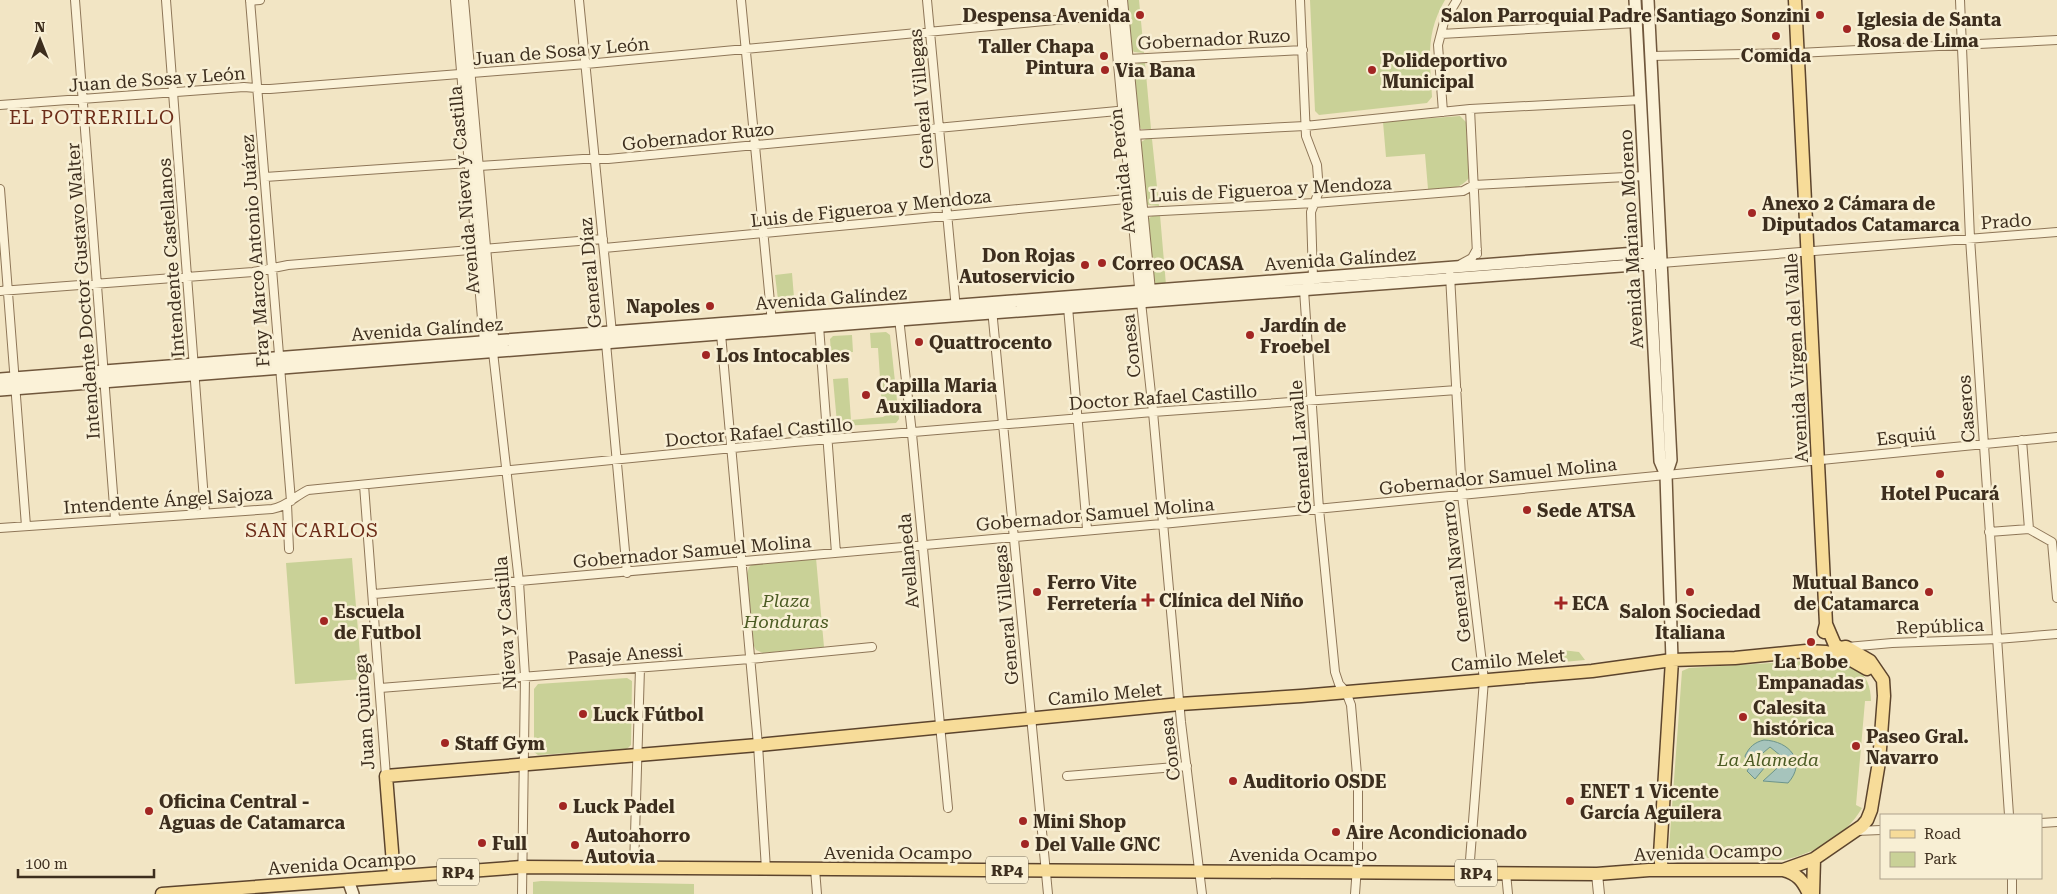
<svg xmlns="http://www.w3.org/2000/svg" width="2057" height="894" font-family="'Roboto Serif',serif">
  <rect width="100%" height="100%" fill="#f2e5c4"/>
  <path fill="#c9d197" d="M1126,0H1139L1144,53L1134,52L1131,49Z
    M1310,0H1445C1425,34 1430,59 1432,97L1427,103L1319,115L1315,111Z
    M1139,63H1145L1151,129H1141L1139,125L1133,71L1135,66Z
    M1460,116L1466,122L1469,178C1459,191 1443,189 1428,189L1425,154L1386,157L1383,122Z
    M1146,139H1152L1159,206L1148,205L1146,202L1140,146L1141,142Z
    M1154,215H1160L1166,285L1155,284L1153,280L1148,223L1149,218Z
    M792,273L795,310L784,311L779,308L775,275Z
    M886,332L890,335L899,419L896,423L842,426L837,423L833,379L848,378L851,420L883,417L888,414L887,408H882L878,348H871L870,333Z
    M852,335L853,352L831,353L830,339L833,336Z
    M352,558L362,679L295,684L286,563Z
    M816,558L824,647L763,653L756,650L754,646L747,574L749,567L753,564Z
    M1562,650L1579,652L1585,660L1541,664C1543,653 1553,652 1562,650Z
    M1824,660C1852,663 1871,671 1871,701H1865L1856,805L1862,808C1846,836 1815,853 1784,860L1678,857L1672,854L1669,848L1682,671L1689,668Z
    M627,678L632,681L631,745L627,749L538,755L534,752V689L538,684Z
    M541,881L694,884V894H533V882Z"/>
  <path fill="#a6c4bc" stroke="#6c948b" d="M1764,740C1790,741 1807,762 1788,783L1763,781L1786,760L1770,747L1757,758L1765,767L1755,779L1747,771L1749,768L1745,756C1749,747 1755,742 1764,740Z"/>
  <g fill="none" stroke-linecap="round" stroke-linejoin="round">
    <path stroke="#6c948b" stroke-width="2.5" d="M1642,0L1654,234
      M1656,282L1658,318"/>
    <defs>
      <path id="minor" d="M75,0L115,519
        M166,0L205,513
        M250,0L291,501
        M579,0L612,333L606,343L627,573
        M741,0L772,323
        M927,0L956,309
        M1300,0L1306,136L1317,165L1319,191L1311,212L1313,278L1304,290L1319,509L1335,672L1339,684L1346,692L1351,705L1358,786V853L1355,894
        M1960,0L1970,238L2009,815
        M250,1L260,0
        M1441,34L1637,23
        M1651,56L1798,53L2057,40
        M1128,59L1303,50
        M0,105L244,87L270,89L586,64L1119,14
        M1470,109L1477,254
        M1443,112L1438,45L1444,22L1457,0
        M1132,135L1305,126L1470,109L1641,100
        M265,177L469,163L479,166L583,159H608L1128,110
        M0,189L26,526
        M604,248L1126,199L1143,212L1315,203L1463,191L1474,185L1645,176
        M1661,263L2057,232
        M1461,264L1472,258L1477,249
        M1450,275L1462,495L1484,680L1469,873
        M0,291L253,272L288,265L603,239
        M1141,302L1153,412L1181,722L1202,894
        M1068,307L1087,529
        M992,309L1048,894
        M899,318L912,434L948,808
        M819,326L836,553
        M721,334L758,745L766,869
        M493,352L519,582L525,676L522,894
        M2022,440L2029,529L2052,542L2057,598
        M364,485L386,776
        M287,504L289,549
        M0,528L272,509C286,507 295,496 308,490L794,442L1153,412L1457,390
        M1989,532L2029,529
        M374,594L1162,524L2057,437
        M1847,647L1892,643L1997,639L2057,634
        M380,688L750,659L872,647
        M1067,776L1187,766
        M2041,823L2057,822
        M1856,831L1881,830
        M634,868L640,668
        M815,869L817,894
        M1506,873L1508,894
        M2012,878V894"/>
      <path id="tertiary" d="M456,0L485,342L489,347
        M463,0L494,348
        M1113,0L1141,298
        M1122,0L1150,291L1146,296
        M1597,874L1599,894"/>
      <path id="secondary" d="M1635,0L1660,461L1666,475L1672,660
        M1648,0L1671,460L1666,475
        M0,379L1649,252L1661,263
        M0,390L899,320L1661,263
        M348,880L353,894"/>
      <path id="primary" d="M1795,0L1826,624L1824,632
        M1662,870L1660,855L1672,660
        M1783,870C1798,874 1803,881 1809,894
        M394,876L386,776L758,745L1180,704L1301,696L1592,671L1672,660L1735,658L1806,651L1826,652L1846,657L1867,669
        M162,894L522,867L1597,874L1649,870H1783L1814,859L1862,826L1867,820L1871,810L1879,762L1884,696L1883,680L1870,661L1846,647L1840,648L1835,645L1826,624
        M1813,894L1814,859"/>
    </defs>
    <use href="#minor" stroke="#8e7658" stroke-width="10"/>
    <use href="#tertiary" stroke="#8e7658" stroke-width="12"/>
    <use href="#secondary" stroke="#70573c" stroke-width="14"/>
    <use href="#primary" stroke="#5c442d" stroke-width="15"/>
    <use href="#minor" stroke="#fbf2d8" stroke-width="8"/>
    <use href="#tertiary" stroke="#fbf2d8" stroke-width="10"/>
    <use href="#secondary" stroke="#fbf2d8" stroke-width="11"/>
    <use href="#primary" stroke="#f7dc99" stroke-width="12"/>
  </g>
  <g fill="#a22623" stroke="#f8efd4" stroke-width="2">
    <circle cx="1140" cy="15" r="5"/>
    <circle cx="1820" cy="15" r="5"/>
    <circle cx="1847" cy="29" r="5"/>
    <circle cx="1776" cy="36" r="5"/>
    <circle cx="1104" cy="56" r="5"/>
    <circle cx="1105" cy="70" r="5"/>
    <circle cx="1372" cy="70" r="5"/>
    <circle cx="1752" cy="213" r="5"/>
    <circle cx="1102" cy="263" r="5"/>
    <circle cx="1085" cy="265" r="5"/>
    <circle cx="710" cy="306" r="5"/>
    <circle cx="1250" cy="335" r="5"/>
    <circle cx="919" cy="342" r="5"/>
    <circle cx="706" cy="355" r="5"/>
    <circle cx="866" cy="395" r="5"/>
    <circle cx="1940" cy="474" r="5"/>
    <circle cx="1527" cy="510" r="5"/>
    <circle cx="1037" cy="592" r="5"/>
    <circle cx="1690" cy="592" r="5"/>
    <circle cx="1929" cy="592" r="5"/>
    <path d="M1145.5 592.5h5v5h5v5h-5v5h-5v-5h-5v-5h5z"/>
    <path d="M1558.5 595.5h5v5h5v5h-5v5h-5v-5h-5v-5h5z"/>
    <circle cx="324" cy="621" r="5"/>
    <circle cx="1811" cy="642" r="5"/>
    <circle cx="583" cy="714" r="5"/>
    <circle cx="1743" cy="717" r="5"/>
    <circle cx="445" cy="743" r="5"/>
    <circle cx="1856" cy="746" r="5"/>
    <circle cx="1233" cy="781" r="5"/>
    <circle cx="1570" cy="801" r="5"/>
    <circle cx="563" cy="806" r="5"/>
    <circle cx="149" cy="811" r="5"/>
    <circle cx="1023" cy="821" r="5"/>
    <circle cx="1336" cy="832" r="5"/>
    <circle cx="482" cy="843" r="5"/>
    <circle cx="1025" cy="844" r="5"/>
    <circle cx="575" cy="845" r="5"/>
  </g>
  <g text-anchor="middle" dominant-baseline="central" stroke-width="5" stroke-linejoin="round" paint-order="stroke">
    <g fill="#f8efd4" stroke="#756855" stroke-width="1">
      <rect x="986" y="856.5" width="42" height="27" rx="4"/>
      <rect x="437" y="858.5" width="42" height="27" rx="4"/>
      <rect x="1455" y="859.5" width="42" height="27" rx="4"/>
    </g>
    <g font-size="16" font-weight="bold" fill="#3d2e1e">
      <text x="1007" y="870">RP4</text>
      <text x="458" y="872">RP4</text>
      <text x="1476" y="873">RP4</text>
    </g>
    <g font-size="18" font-weight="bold" fill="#3d2e1e" stroke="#f8efd4" text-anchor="start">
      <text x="1130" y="15" text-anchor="end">Despensa Avenida</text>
      <text x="1810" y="15" text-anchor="end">Salon Parroquial Padre Santiago Sonzini</text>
      <text x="1857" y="19">Iglesia de Santa<tspan x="1857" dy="21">Rosa de Lima</tspan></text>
      <text x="1094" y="46" text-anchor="end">Taller Chapa<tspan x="1094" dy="21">Pintura</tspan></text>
      <text x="1776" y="55" text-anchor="middle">Comida</text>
      <text x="1382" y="60">Polideportivo<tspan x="1382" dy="21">Municipal</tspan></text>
      <text x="1115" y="70">Via Bana</text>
      <text x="1762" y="203">Anexo 2 Cámara de<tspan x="1762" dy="21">Diputados Catamarca</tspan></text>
      <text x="1075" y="255" text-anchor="end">Don Rojas<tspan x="1075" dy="21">Autoservicio</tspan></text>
      <text x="1112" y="263">Correo OCASA</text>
      <text x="700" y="306" text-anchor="end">Napoles</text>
      <text x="1260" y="325">Jardín de<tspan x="1260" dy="21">Froebel</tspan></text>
      <text x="929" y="342">Quattrocento</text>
      <text x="716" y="355">Los Intocables</text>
      <text x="876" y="385">Capilla Maria<tspan x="876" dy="21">Auxiliadora</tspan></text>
      <text x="1940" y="493" text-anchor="middle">Hotel Pucará</text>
      <text x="1537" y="510">Sede ATSA</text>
      <text x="1047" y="582">Ferro Vite<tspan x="1047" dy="21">Ferretería</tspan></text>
      <text x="1919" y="582" text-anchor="end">Mutual Banco<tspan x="1919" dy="21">de Catamarca</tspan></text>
      <text x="1159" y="600">Clínica del Niño</text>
      <text x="1572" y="603">ECA</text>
      <text x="334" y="611">Escuela<tspan x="334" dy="21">de Futbol</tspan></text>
      <text x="1690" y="611" text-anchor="middle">Salon Sociedad<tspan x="1690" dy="21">Italiana</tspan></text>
      <text x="1811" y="661" text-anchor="middle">La Bobe<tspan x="1811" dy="21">Empanadas</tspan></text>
      <text x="1753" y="707">Calesita<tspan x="1753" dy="21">histórica</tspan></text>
      <text x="593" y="714">Luck Fútbol</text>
      <text x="1866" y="736">Paseo Gral.<tspan x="1866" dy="21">Navarro</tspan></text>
      <text x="455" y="743">Staff Gym</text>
      <text x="1243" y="781">Auditorio OSDE</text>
      <text x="1580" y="791">ENET 1 Vicente<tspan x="1580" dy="21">García Aguilera</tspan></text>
      <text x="159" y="801">Oficina Central -<tspan x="159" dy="21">Aguas de Catamarca</tspan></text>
      <text x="573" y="806">Luck Padel</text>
      <text x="1033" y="821">Mini Shop</text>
      <text x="1346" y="832">Aire Acondicionado</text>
      <text x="585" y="835">Autoahorro<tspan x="585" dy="21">Autovia</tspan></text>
      <text x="492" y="843">Full</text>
      <text x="1035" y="844">Del Valle GNC</text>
    </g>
    <g font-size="18" fill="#3d2e1e" stroke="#f8efd4">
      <text transform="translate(1214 39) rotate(-3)">Gobernador Ruzo</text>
      <text transform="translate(561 51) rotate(-5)">Juan de Sosa y León</text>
      <text transform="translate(157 79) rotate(-4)">Juan de Sosa y León</text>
      <text transform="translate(921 99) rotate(-95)">General Villegas</text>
      <text transform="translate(698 136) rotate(-6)">Gobernador Ruzo</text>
      <text transform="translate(1122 171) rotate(-96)">Avenida Perón</text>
      <text transform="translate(1271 189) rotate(-3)">Luis de Figueroa y Mendoza</text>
      <text transform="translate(464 190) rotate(-95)">Avenida Nieva y Castilla</text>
      <text transform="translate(871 208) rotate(-6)">Luis de Figueroa y Mendoza</text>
      <text transform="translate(2006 221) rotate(-4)">Prado</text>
      <text transform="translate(1631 239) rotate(-93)">Avenida Mariano Moreno</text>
      <text transform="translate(255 251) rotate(-94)">Fray Marco Antonio Juárez</text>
      <text transform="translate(171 258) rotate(-94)">Intendente Castellanos</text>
      <text transform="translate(1340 259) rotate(-4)">Avenida Galíndez</text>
      <text transform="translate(590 273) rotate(-95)">General Díaz</text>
      <text transform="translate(83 291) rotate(-94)">Intendente Doctor Gustavo Walter</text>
      <text transform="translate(831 298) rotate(-4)">Avenida Galíndez</text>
      <text transform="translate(427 329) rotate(-4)">Avenida Galíndez</text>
      <text transform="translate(1131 346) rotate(-96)">Conesa</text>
      <text transform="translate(1796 358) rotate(-93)">Avenida Virgen del Valle</text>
      <text transform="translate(1163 397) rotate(-4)">Doctor Rafael Castillo</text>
      <text transform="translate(1966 409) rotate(-94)">Caseros</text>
      <text transform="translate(759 432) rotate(-5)">Doctor Rafael Castillo</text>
      <text transform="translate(1906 436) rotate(-6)">Esquiú</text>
      <text transform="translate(1300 447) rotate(-94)">General Lavalle</text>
      <text transform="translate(1498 476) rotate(-6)">Gobernador Samuel Molina</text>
      <text transform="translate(168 500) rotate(-4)">Intendente Ángel Sajoza</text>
      <text transform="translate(1095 514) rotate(-5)">Gobernador Samuel Molina</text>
      <text transform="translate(692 551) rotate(-5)">Gobernador Samuel Molina</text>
      <text transform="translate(908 561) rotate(-95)">Avellaneda</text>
      <text transform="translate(1456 572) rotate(-97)">General Navarro</text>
      <text transform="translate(1006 615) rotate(-95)">General Villegas</text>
      <text transform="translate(505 623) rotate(-94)">Nieva y Castilla</text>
      <text transform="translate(1940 626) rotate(-2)">República</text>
      <text transform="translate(625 654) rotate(-4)">Pasaje Anessi</text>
      <text transform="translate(1508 660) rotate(-5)">Camilo Melet</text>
      <text transform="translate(1105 694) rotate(-5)">Camilo Melet</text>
      <text transform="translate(364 712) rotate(-94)">Juan Quiroga</text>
      <text transform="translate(1170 749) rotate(-97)">Conesa</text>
      <text x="898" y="852">Avenida Ocampo</text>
      <text transform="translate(1708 852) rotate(-2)">Avenida Ocampo</text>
      <text x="1303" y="854">Avenida Ocampo</text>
      <text transform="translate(342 863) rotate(-4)">Avenida Ocampo</text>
    </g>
    <g font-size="18" font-style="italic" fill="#4b5b23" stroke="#f8efd4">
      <text x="786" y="600">Plaza<tspan x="786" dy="21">Honduras</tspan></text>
      <text x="1768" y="759">La Alameda</text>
    </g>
    <g font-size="19" letter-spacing="1" fill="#6d2d19" stroke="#f8efd4">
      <text x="92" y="117">EL POTRERILLO</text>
      <text x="312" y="530">SAN CARLOS</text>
    </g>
  </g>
  <rect x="1880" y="814" width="162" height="65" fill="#f8efd4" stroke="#ada28b"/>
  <rect x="1890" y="830" width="25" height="8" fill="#f7dc99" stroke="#ada28b"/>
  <text x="1924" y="839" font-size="15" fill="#3d2e1e">Road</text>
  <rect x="1890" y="852" width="25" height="15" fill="#c9d197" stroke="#ada28b"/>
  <text x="1924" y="864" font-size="15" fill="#3d2e1e">Park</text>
  <g transform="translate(40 40)" stroke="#f8efd4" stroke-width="4" paint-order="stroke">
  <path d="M0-4L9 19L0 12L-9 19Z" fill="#3d2e1e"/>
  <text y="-8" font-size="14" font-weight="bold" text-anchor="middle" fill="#3d2e1e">N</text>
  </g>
  <path d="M18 869v8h136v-8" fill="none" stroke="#3d2e1e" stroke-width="2.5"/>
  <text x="25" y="869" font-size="15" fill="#3d2e1e" stroke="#f8efd4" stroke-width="4" paint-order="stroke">100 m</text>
</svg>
